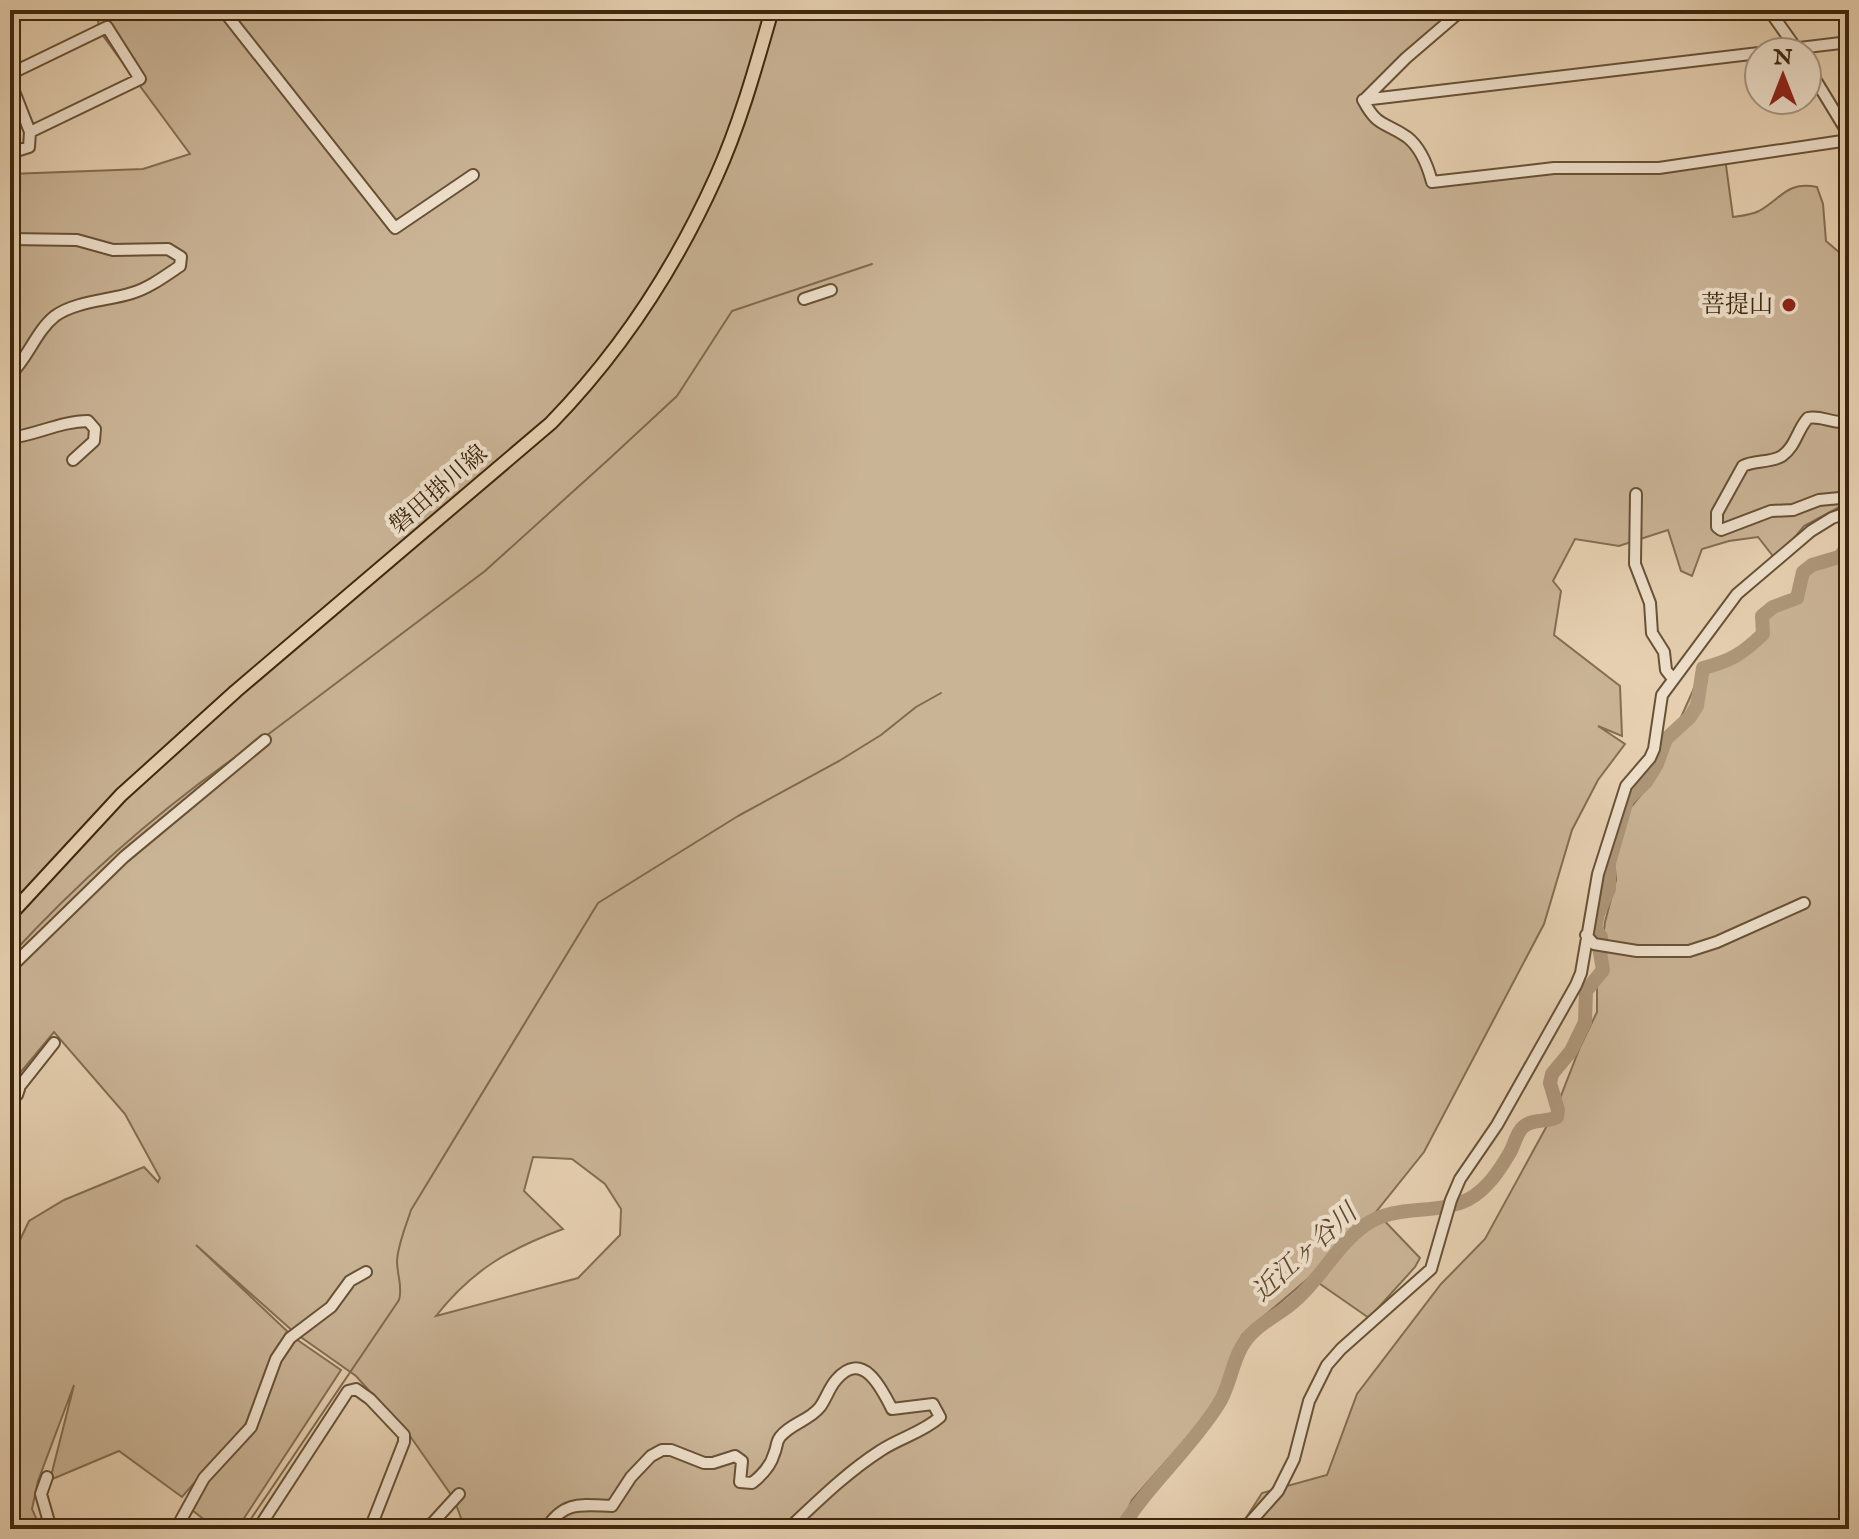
<svg xmlns="http://www.w3.org/2000/svg" width="1859" height="1539" font-family="'IM FELL English','Noto Serif JP',serif">
  <rect width="100%" height="100%" fill="#e7d1b2"/>
  <filter id="stains"><feTurbulence type="fractalNoise" baseFrequency=".0025" numOctaves="4"/><feColorMatrix values="0 0 0 0 .2 0 0 0 0 .09 0 0 0 0 .02 0 0 0 .5 -.17"/></filter>
  <radialGradient id="worn" r=".72"><stop offset=".6" stop-color="#630" stop-opacity="0"/><stop offset="1" stop-color="#630" stop-opacity=".3"/></radialGradient>
  <path fill="#cab496" stroke="#846e52" stroke-width="2" fill-rule="evenodd" d="M95,10H1457L1363,100L1377,121L1415,144L1432,182L1554,168H1659L1725,158L1733,217C1741,216 1751,215 1759,211C1782,198 1787,181 1817,187L1823,204L1826,241L1847,259L1849,257V504H1845L1804,526L1776,560L1758,537L1729,541L1702,549L1692,576L1681,571L1668,530L1619,546L1575,539L1553,581L1561,591L1554,635L1620,686L1622,736L1598,726L1625,744L1598,780L1572,830L1544,924L1424,1152L1376,1212L1420,1258L1415,1267L1369,1318L1310,1277L1242,1335L1221,1392L1207,1415L1132,1500L1119,1529H465L454,1499L410,1436L356,1376L295,1333L196,1245L287,1331L245,1425L182,1497L119,1451L50,1480L74,1385L38,1481L32,1509L41,1529H10V1261L29,1221L64,1200L144,1167L158,1182L160,1178L125,1114L54,1032L10,1085V174L143,169L190,154L101,33ZM533,1157L572,1159L605,1184L621,1209L620,1235L578,1278L436,1316C472,1270 509,1249 563,1229L524,1191Z
    M1849,554V1529H1239L1262,1493L1327,1475L1357,1394L1441,1284L1485,1239L1555,1111L1580,1047L1597,1012V978L1609,946L1602,945L1605,922L1616,880L1614,858L1630,808L1652,782L1703,668L1751,651L1762,616L1797,598L1802,566L1844,557Z
    M296,1339L341,1370L237,1529H216L187,1506L256,1416L270,1374Z"/>
  <g fill="none" stroke-linecap="round" stroke-linejoin="round">
    <path stroke="#816a4e" stroke-width="2" d="M266,736L485,571L609,459L677,396L732,311L872,264
      M10,956C80,880 159,810 244,751
      M244,1529L399,1300C403,1287 397,1275 397,1261C398,1244 406,1226 411,1210L598,903L738,816L839,761L881,735L916,707L941,693"/>
    <path stroke="#ae977a" stroke-width="14" d="M1062,10L1088,13L1144,10
      M1121,1529C1149,1484 1190,1449 1218,1405C1230,1387 1231,1366 1241,1348C1252,1327 1272,1319 1290,1305C1319,1282 1335,1247 1365,1225C1396,1203 1436,1216 1469,1199C1487,1189 1499,1171 1509,1154C1514,1147 1516,1133 1523,1127C1533,1118 1546,1123 1557,1117L1558,1110L1550,1083L1552,1074L1571,1051L1585,1022L1586,991L1603,970L1599,947L1601,937L1595,928L1598,914L1609,889V863L1627,800L1646,782L1657,764L1666,739L1690,717L1697,706L1703,668C1731,661 1742,654 1763,634L1762,616L1773,607L1797,598L1803,572L1812,565L1839,557L1849,546"/>
    <defs>
      <path id="minor" d="M223,10L395,228L473,175
        M1769,10L1798,51
        M1765,52L1849,42
        M1807,66L1849,135
        M10,74L107,27L140,79L30,132
        M10,81L30,132L29,147L10,153
        M1365,99L1406,58L1462,10
        M1363,100C1378,128 1384,121 1407,137C1420,147 1428,167 1432,182L1554,168H1659L1849,140
        M1363,100L1759,53
        M10,239L77,240L113,250L168,249L181,257L180,266C165,276 149,288 132,293C107,301 76,301 55,316C36,331 28,358 10,375
        M804,299L831,290
        M1849,420C1835,426 1823,415 1808,418C1797,430 1796,446 1782,456C1770,463 1755,460 1743,466L1717,513V527L1721,530L1771,511L1793,510L1819,500L1840,498L1849,501
        M10,438C36,435 61,421 88,421L95,429L94,441L73,460
        M1636,494L1635,564L1650,603L1652,633L1664,652L1666,670L1673,679
        M1586,935L1594,944L1637,951H1689L1717,942L1804,903
        M10,968L124,857L265,740
        M10,1099L17,1095L20,1086L54,1043
        M47,1477L41,1494L51,1529
        M176,1529L204,1478L251,1427L276,1359L290,1338L331,1307L350,1281L366,1272
        M258,1529L348,1391L356,1389L370,1399L404,1435V1442L370,1529
        M427,1529L459,1494
        M546,1529C564,1500 582,1505 612,1506L631,1477L651,1456L662,1450H671L704,1463H713L735,1456L742,1461L740,1482L752,1483C761,1476 771,1465 774,1454C777,1448 776,1442 780,1437C791,1423 809,1421 820,1407C826,1399 829,1388 836,1380C862,1349 881,1387 892,1409L933,1404L940,1417C922,1433 899,1438 880,1451C846,1473 818,1501 788,1529
        M1244,1529L1278,1491L1294,1459L1309,1401L1327,1365L1341,1349L1431,1269L1451,1200L1460,1179L1497,1125L1576,985L1581,973L1598,874L1626,786L1650,758L1654,749L1662,695L1737,594L1811,531L1832,518L1849,512"/>
      <path id="major" d="M10,915L121,795L236,691L551,423C621,351 675,268 716,177C740,124 756,66 772,10"/>
    </defs>
    <use href="#minor" stroke="#685236" stroke-width="14"/>
    <use href="#major" stroke="#3e270d" stroke-width="16"/>
    <use href="#minor" stroke="#efe1cd" stroke-width="10"/>
    <use href="#major" stroke="#e7d1b2" stroke-width="12"/>
  </g>
  <circle fill="#8f2418" stroke="#efe1cd" stroke-width="3" cx="1789" cy="305" r="8"/>
  <g text-anchor="middle" dominant-baseline="central" stroke-width="8" stroke-linejoin="round" paint-order="stroke">
    <g font-size="24" fill="#3e270d" stroke="#efe1cd" text-anchor="end">
      <text x="1773" y="305">菩提山</text>
    </g>
    <g font-size="24" fill="#3e270d" stroke="#efe1cd">
      <text transform="translate(439 490) rotate(-41)">磐田掛川線</text>
    </g>
    <g font-size="26" font-style="italic" fill="#60492e" stroke="#efe1cd">
      <text transform="translate(1305 1253) rotate(-42)">近江ヶ谷川</text>
    </g>
  </g>
  <rect width="1859" height="1539" fill="none" stroke="#e7d1b2" stroke-width="40"/>
  <rect x="12" y="12" width="1835" height="1515" fill="none" stroke="#3e270d" stroke-width="4"/>
  <rect x="20" y="20" width="1819" height="1499" fill="none" stroke="#3e270d" stroke-width="2"/>
  <g transform="translate(1783 76)"><circle r="38" fill="#efe1cd" stroke="#a89780" stroke-width="2"/>
  <path d="M0-6L14 30L0 20L-14 30Z" fill="#8f2418"/>
  <text y="-12" font-size="22" font-weight="bold" text-anchor="middle" fill="#3e270d">N</text>
  </g>
  <rect width="100%" height="100%" filter="url(#stains)"/>
  <rect width="100%" height="100%" fill="url(#worn)"/>
</svg>
